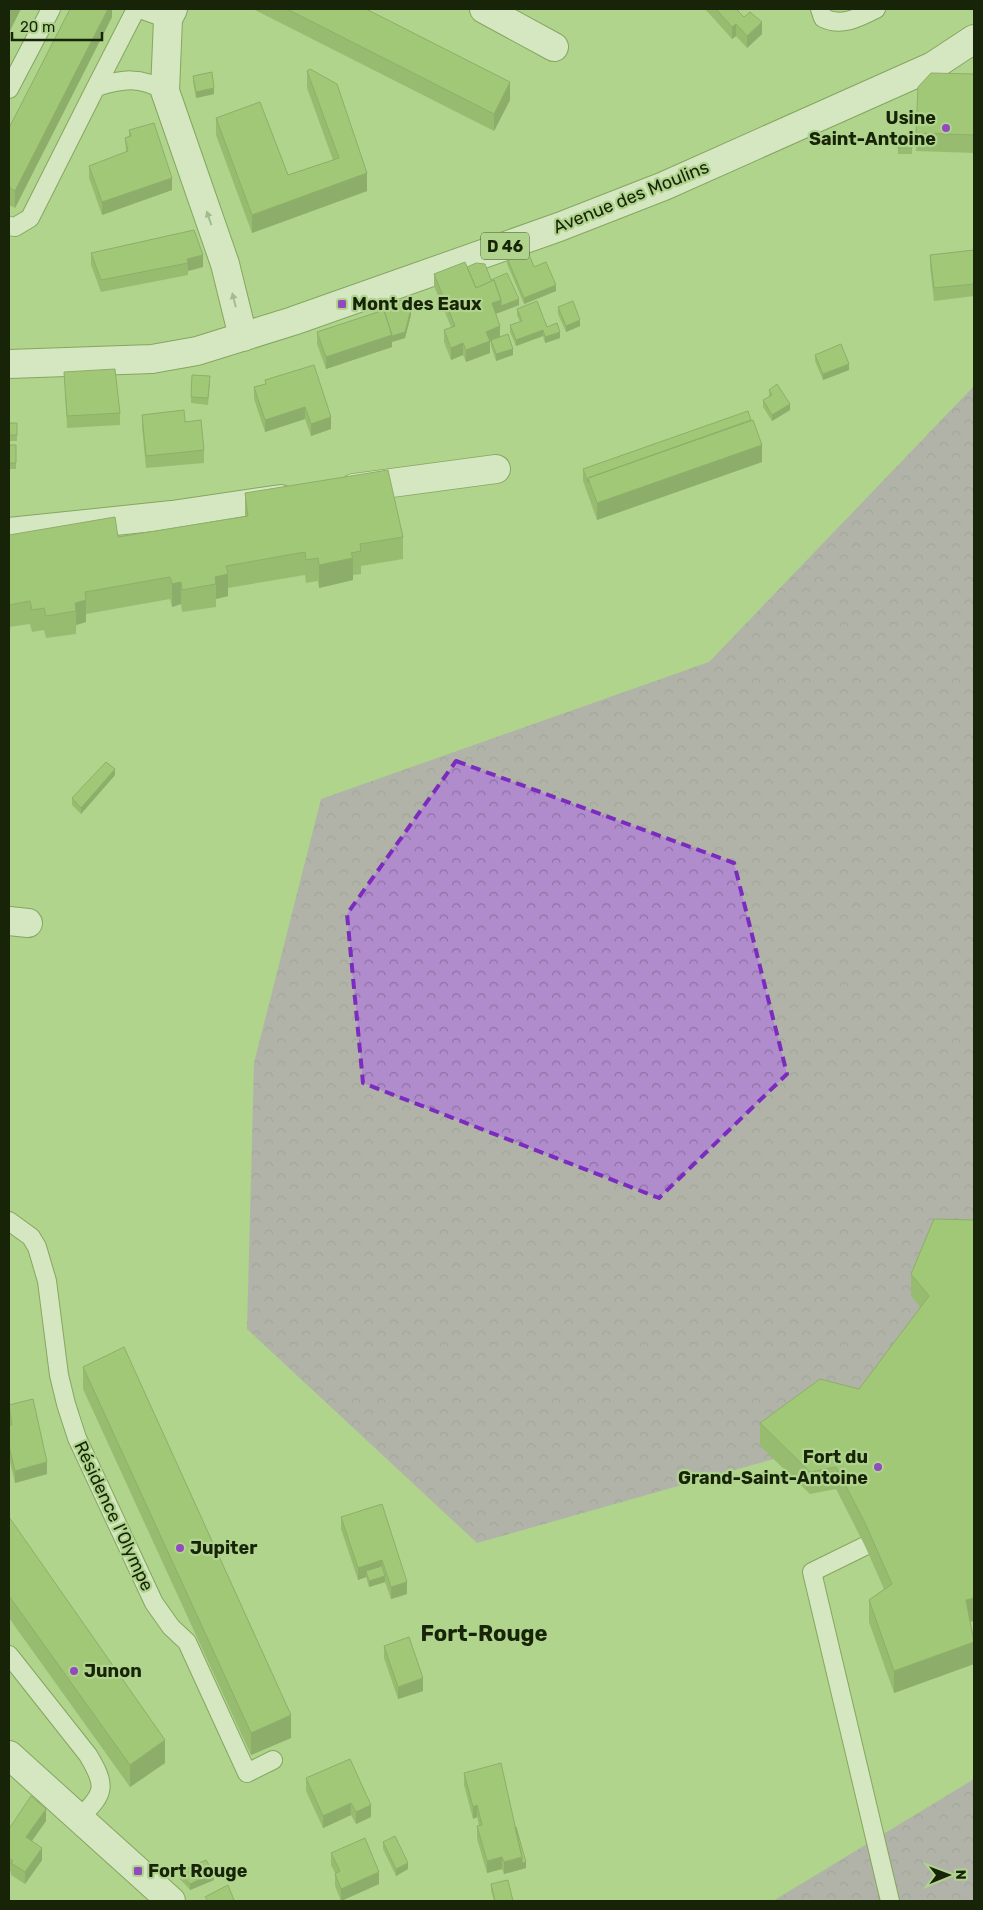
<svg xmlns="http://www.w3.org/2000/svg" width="983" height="1910" font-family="Rubik,sans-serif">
  <defs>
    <pattern id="forest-crowns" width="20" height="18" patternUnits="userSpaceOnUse" patternTransform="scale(1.25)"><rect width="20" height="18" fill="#b18ccc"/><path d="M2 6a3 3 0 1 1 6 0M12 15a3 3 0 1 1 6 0" fill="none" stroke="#8f72a4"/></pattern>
  </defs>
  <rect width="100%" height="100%" fill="#b0d48d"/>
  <path fill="url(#forest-crowns)" d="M974,386V1412L954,1408L477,1543L247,1329L254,1063L321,799L709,662Z
    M974,1779V1901H773Z"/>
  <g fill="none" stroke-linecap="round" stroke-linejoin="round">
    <defs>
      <path id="lane" d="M140,9L168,19
        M820,9L823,18C842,27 858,18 876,9
        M96,87L136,9
        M9,89L51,9
        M9,226L15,227L30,218L96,87C123,79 140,76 165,91
        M9,1221L31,1237L37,1247L47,1281L59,1375L66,1404L77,1438L154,1603L171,1627L187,1642L247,1773L273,1760
        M865,1546L812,1572L890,1901
        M9,1655L88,1755C106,1785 106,1793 80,1817"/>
      <path id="street" d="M173,9L168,19L165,91L225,264L243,337
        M484,9L554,47
        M354,488L496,469
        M9,532L172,515L281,499
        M9,921L28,923
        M9,1755L171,1901"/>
      <path id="primary" d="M9,364L152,359L197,351L293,321L559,227L664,186L933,66L974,39"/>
    </defs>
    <use href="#lane" stroke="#50702c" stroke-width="20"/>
    <use href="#street" stroke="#50702c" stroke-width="30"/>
    <use href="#primary" stroke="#50702c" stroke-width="30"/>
    <use href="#lane" stroke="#fff" stroke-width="18"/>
    <use href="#street" stroke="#fff" stroke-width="28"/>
    <use href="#primary" stroke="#fff" stroke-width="28"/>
  </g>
  <path fill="#79a04f" d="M112,9V17L15,208L9,205V128Z
    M253,9H366L510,100L494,131Z
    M705,9H736L762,34L747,48L736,36L732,39Z
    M307,71L367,191L252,233L216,135V118L288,175L333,160L307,88Z
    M974,74V153L916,151V133Z
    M193,76L214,94L196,98L193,82Z
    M129,130L172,190L102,215L89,178V166L126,152L125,138L129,136Z
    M898,135H912V154H898Z
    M194,230L203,267L188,271V275L101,292L91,265V253Z
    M974,250V296L934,301L930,267V255Z
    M507,258L534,267L556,291L524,304L507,264Z
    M467,267L519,305L495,314L500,337L513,355L496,361L491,346V342H490V353L466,362L463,355L451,360L444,342V330L451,327L434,286V274Z
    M558,307L580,326L566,332L558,314Z
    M381,308L411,315L405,338L392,342V347L326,369L317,344V332L381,311Z
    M517,309L547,327L560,338L545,343L543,336L516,346L510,332V325L520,322L517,315Z
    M815,355L849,370L823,380L815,361Z
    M314,365L331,429L311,436L305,419L265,432L254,399V387L265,384V380Z
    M64,372L120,413V425L67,428Z
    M210,382L208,405L191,403V397Z
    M769,390L790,410L772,421L763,407V400L769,397Z
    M142,415L185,422L204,450V463L146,468L142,427Z
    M751,420L762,462L597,520L583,481V469Z
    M9,423H17V441H9Z
    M9,445H16V469H9Z
    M245,493L403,537V559L361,566V574L353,575V580L319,588L318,581L306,583L305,575L228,588V596L216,599V607L182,612L181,604L172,607L170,599L86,614V622L76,625V634L46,638L44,630L32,632L30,624L9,627V535L118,537L245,516Z
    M115,775L81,814L72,805V798Z
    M934,1219L974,1664L894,1693L869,1622V1600L884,1589L865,1546L836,1489L810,1494L760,1446V1423L859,1389L921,1308L911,1296V1274Z
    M83,1367L291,1738L251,1755L83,1389Z
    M9,1405L47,1474L15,1483L9,1458V1425H10L9,1420Z
    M382,1504L407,1594L391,1599L385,1582L369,1587L366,1577L358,1580L341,1529V1517Z
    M9,1517L165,1763L130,1787L9,1618Z
    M384,1646L423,1691L398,1699L384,1658Z
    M350,1759L371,1817L356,1824L351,1815L323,1828L306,1791V1778Z
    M464,1773L515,1827L526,1868L504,1874L502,1869L487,1873L477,1839V1826H479L477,1817L473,1819L464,1785Z
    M46,1821L32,1841L42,1860L25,1884L11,1875V1872L9,1870V1829Z
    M383,1842L408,1869L396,1876L383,1849Z
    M331,1853L379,1884L341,1901L335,1886V1873L331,1865Z
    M179,1872L214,1880L190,1890L179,1878Z
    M491,1884L513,1901H494L491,1890Z"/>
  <path fill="#638240" d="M10,9H21L9,33V10Z
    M108,9H112V17L15,208V191Z
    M762,22V34L747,48V36Z
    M736,24V36L732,39V27Z
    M510,82V100L494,131V114Z
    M214,88V94L196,98V92Z
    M367,173V191L252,233V215Z
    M172,178V190L102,215V202Z
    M203,255V267L188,271L187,259Z
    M556,285V291L524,304V298Z
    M519,299V305L501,312V306Z
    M501,300V312L492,315V303Z
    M411,309V315L405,338L392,342V347L326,369V357Z
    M580,320V326L566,332V326Z
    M500,326V338L491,340V342H490V353L466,362V350L486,332Z
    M543,330V336L516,346V340Z
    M560,332V338L545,343V337Z
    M463,343V355L451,360V348Z
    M513,349V355L496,361V354Z
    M849,364V370L823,380V374Z
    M790,404V410L772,421V415Z
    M305,407V419L265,432V420Z
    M331,417V429L311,436V424Z
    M762,445V462L597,520V503Z
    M353,558V580L319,588V565Z
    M228,574V596L216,599V584L215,577Z
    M181,582V604L172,607V584Z
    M86,600V622L76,625V611L75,603Z
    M115,769V775L81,814V808Z
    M47,1462V1474L15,1483V1471Z
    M382,1560V1572L366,1571V1577L358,1580V1568Z
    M385,1576V1582L369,1587V1581Z
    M407,1582V1594L391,1599V1587Z
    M974,1598V1621L966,1623V1600Z
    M974,1642V1664L894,1693V1671Z
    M423,1678V1691L398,1699V1687Z
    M291,1715V1738L251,1755V1733Z
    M165,1740V1763L130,1787V1765Z
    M351,1803V1815L323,1828V1816Z
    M371,1805V1817L356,1824V1812Z
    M477,1805V1817L473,1819V1807Z
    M46,1809V1821L26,1849V1837Z
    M42,1848V1860L25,1884V1872Z
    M502,1857V1869L487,1873V1861Z
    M522,1857L526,1862V1868L504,1874V1862Z
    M408,1863V1869L396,1876V1869Z
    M379,1872V1884L341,1901V1889Z
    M214,1873V1880L190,1890V1884Z"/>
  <path fill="#8dba5c" stroke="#638240" d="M70,9H108L15,191L9,187V128Z
    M287,9H366L510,82L494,114Z
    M716,9H736L744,17L750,12L762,22L747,36L736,24L732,27Z
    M310,69L337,84L367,173L252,215L216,118L260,102L288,175L339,158L307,71Z
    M212,72L214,88L196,92L193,76Z
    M931,73L974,74V135L916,133L918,87Z
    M154,123L172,178L102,202L89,166L128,151L125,138L131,136L129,130Z
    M898,135H912V148H898Z
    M194,230L203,255L187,259L188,263L101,280L91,253Z
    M527,249L534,267L546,262L556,285L524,298L507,258Z
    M974,250V284L934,288L930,255Z
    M465,262L476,288L494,280L501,300L492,303L500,326L486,332L490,341L466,350L463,343L451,348L444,330L455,326L434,274Z
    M476,263L485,264L491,280L507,273L519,299L501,306V300L494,280L476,288L467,267Z
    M407,298L411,309L405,332L392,336L384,310L382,311L381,308Z
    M537,301L547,327L557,323L560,332L545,337L543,330L516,340L510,325L522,321L517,309Z
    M573,301L580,320L566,326L558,307Z
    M384,310L392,335L326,357L317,332Z
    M508,334L513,349L496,354L491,340Z
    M841,344L849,364L823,374L815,355Z
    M314,365L331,417L311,424L305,407L265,420L254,387L266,384L265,380Z
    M115,369L120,413L67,416L64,372Z
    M192,375L210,376L208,398L191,397Z
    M777,384L790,404L772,415L763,400L772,395L769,390Z
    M184,410L185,422L201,420L204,450L146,456L142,415Z
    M748,411L751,420L588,478V483L583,469Z
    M753,420L762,445L597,503L588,478Z
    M9,423H17V435H9Z
    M9,445H16V463H9Z
    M388,470L403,537L360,544L361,551L351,553L353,558L319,565L318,558L306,560L305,552L226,566L228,574L215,577L216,584L182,590L181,582L172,584L170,577L85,592L86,600L75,603L76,611L46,616L44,608L32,610L30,601L9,605V535L115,517L118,537L248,516L245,493Z
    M106,762L115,769L81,808L72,798Z
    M934,1219L974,1220V1598L966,1600L974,1642L894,1671L869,1600L892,1584L865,1523L836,1467L810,1472L760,1423L820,1379L859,1389L929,1296L911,1274Z
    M124,1347L291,1715L251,1733L83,1367Z
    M33,1399L47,1462L15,1471L9,1446V1425H12L9,1405Z
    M382,1504L407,1582L391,1587L382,1560L358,1568L341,1517Z
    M9,1517L165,1740L130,1765L9,1596Z
    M382,1566L385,1576L369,1581L366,1571Z
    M409,1637L423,1678L398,1687L384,1646Z
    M350,1759L371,1805L356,1812L351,1803L323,1816L306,1778Z
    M501,1763L522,1857L504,1862L502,1857L487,1861L477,1826L482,1825L477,1805L473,1807L464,1773Z
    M31,1796L46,1809L26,1837L42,1848L25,1872L11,1863L13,1861L9,1858V1835L10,1833L9,1832V1829Z
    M515,1827H516L526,1862L522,1863V1857Z
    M395,1836L408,1863L396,1869L383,1842Z
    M365,1838L379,1872L341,1889L335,1874L340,1871L331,1853Z
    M206,1860L214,1873L190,1884L179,1872Z
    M508,1880L513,1901H495L491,1884Z
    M228,1885L234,1900L231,1901H208L205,1897Z"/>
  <defs><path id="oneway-solid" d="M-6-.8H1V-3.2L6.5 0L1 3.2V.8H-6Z" transform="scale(1.25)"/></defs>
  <g fill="#979c90">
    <use href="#oneway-solid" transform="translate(209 218) rotate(-109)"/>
    <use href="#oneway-solid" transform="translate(234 300) rotate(-104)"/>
  </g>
  <path d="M0 0H983V1910H0ZM456,761L734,863L787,1074L659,1198L363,1083L347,914Z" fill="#b0d48d" fill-opacity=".55" fill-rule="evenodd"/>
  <path fill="none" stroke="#7b2cbf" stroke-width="4" stroke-dasharray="10 6" stroke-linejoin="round" d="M456,761L734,863L787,1074L659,1198L363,1083L347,914Z"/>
  <g fill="#924bbe" stroke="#b0d48d" stroke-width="2">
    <circle cx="946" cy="128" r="5"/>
    <rect x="337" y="299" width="10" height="10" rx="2.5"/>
    <circle cx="878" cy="1467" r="5"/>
    <circle cx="180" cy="1548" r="5"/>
    <circle cx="74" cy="1671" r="5"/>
    <rect x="133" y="1866" width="10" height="10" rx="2.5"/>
  </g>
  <g text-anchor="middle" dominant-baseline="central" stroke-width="4.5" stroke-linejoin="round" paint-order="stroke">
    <rect fill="#b0d48d" stroke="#455930" stroke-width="1" x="481" y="232.5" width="48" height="27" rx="4"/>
    <g font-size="16" font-weight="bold" fill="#172408">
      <text x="505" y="246">D 46</text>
    </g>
    <g font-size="18" font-weight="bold" fill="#172408" stroke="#b0d48d" text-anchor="start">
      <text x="936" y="118" text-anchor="end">Usine<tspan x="936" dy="21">Saint-Antoine</tspan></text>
      <text x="352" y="304">Mont des Eaux</text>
      <text x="868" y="1457" text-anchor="end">Fort du<tspan x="868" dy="21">Grand-Saint-Antoine</tspan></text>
      <text x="190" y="1548">Jupiter</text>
      <text x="84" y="1671">Junon</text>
      <text x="148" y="1871">Fort Rouge</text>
    </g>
    <g font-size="18" fill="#172408" stroke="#b0d48d">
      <text transform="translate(631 197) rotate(-22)">Avenue des Moulins</text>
      <text transform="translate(114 1516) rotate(65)">Résidence l'Olympe</text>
    </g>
    <g font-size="22" font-weight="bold" fill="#172408" stroke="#b0d48d">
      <text x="484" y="1633">Fort-Rouge</text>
    </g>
  </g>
  <rect width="983" height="1910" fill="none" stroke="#172408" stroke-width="20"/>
  <g transform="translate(948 1875) rotate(89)" stroke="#b0d48d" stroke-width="4" paint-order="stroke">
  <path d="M0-4L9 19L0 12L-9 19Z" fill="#172408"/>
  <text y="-8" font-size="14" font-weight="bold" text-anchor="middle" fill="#172408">N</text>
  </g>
  <path d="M12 32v8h90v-8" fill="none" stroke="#172408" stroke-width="2.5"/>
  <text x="20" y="32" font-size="15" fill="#172408" stroke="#b0d48d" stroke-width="4" paint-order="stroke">20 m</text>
</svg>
